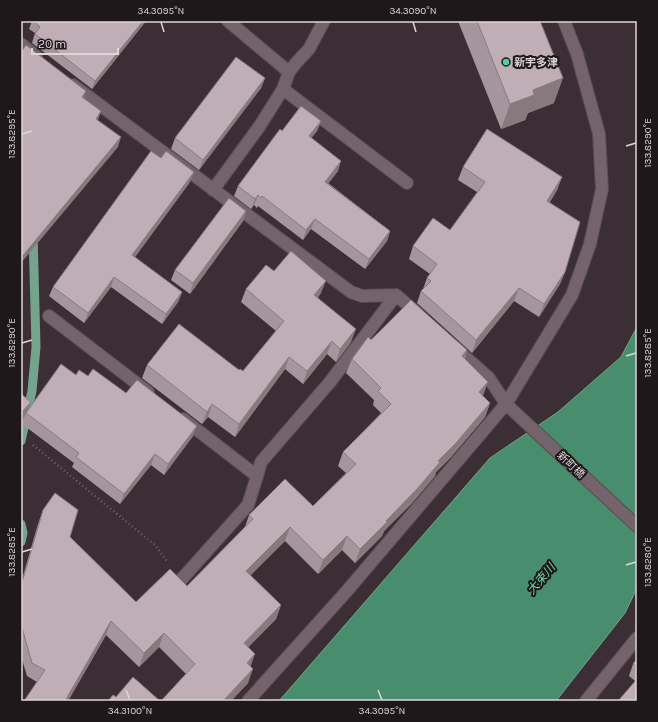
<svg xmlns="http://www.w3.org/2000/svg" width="658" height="722" font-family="Karla,'Noto Sans JP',sans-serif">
  <rect width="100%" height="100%" fill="#3c2e35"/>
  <path fill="#488e6e" stroke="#75a38e" d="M637,327V588L625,613L556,701H279L490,458L558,412L621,357Z"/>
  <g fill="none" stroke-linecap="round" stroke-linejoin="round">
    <path stroke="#75a38e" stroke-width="9" d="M21,224L33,232L36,347L32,391L21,441
      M21,524L23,533L21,542"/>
    <defs>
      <path id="service" d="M228,21L289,72
        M180,581L248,505L257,476"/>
      <path id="minor" d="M21,44L36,56
        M73,85L351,292L362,296L396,295L418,314
        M283,89L407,183
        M213,190L259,127L283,89L289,72L296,63L309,49L324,21
        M49,316L148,392
        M454,347L489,378L506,404L637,526
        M183,419L257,476L261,462L330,382L396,295
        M248,701L346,592L506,404L572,295L590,244L602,189L599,134L577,54L564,21
        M586,701L637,638"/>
    </defs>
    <use href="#service" stroke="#574b51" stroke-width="14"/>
    <use href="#minor" stroke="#574b51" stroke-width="14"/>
    <path stroke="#70646a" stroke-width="2.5" stroke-dasharray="1 3" stroke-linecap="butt" d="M33,445L156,546L168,563"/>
    <use href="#service" stroke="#74636b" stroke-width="12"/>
    <use href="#minor" stroke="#74636b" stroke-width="12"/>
  </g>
  <path fill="#a5969d" d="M32,21H146L92,89L32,43L35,33L29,29Z
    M458,21H540L554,103L528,113L525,120L501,129Z
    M265,78L261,88L199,170L171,149L175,138Z
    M321,121L317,131L311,138L338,171L328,183L390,231L387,241L365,269L311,229L303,240L258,206L257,208L254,205L251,209L234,196L238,186L282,131Z
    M463,167L562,177L557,190L550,202L565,272L560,284L539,317L514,301L472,353L417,303L421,291L423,289L427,278L430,274L409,259L413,246L450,230L477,192L458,180Z
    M190,182L135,257L182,292L178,302L162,324L111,287L84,323L49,296L53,287Z
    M246,211L243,221L190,294L171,280L175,270Z
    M274,271L321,293L318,297L351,342L336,362L327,354L303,384L285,369L235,437L208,417L202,424L142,378L147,365L239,370L243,371L276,331L241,302L246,289Z
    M371,340L467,350L465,358L483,396L490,403L485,417L451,457L436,472L435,476L412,503L384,531L382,536L355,563L342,550L318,574L285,541L250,575L281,605L276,619L248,647L251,667L248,683L231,701H161L186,674L159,647L139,667L106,635L68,701H24L37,682L27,676L21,656V583L38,524L43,510L136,602L187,586L245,527L249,515L313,506L346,473L338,466L343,452L381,413L373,405L374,400L346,373L352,359Z
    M76,375L88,376L126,393L193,436L164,475L151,465L120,504L72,467L74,463L22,424L24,418L21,422V394L31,402L27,411Z
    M637,659V701L635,681L629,676L633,664Z"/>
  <path fill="#867a7f" d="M143,21H146L92,89L95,81Z
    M265,78L261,88L199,170L203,160Z
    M563,78L554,103L528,113L525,120L501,129L510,104L533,90Z
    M86,91L83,100L82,97Z
    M101,111L98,120L92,129L96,119Z
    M321,121L317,131L305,146L309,136Z
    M121,137L118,147L21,263V258Z
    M341,161L338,171L322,192L325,182Z
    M194,172L190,182L129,265L132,255Z
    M562,177L557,190L542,214L547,201Z
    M258,195L254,205L251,209L255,199Z
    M246,211L243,221L190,294L193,283Z
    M315,219L311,229L303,240L306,230Z
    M390,231L387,241L365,269L369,259Z
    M565,272L560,284L539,317L544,304Z
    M114,277L111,287L84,323L88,313Z
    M326,281L321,293L310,307L314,295Z
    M519,288L514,301L472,353L476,340Z
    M182,292L178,302L162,324L166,314Z
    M356,329L351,342L336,362L340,349Z
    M332,341L327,354L303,384L307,371Z
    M467,350L462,364V356Z
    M289,357L285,369L235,437L239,424Z
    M488,382L483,396L479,392Z
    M31,402L26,414V413L24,418L21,422V413Z
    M490,403L485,417L451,457L436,472L435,476L412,503L384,531L382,536L355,563L360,549Z
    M212,404L208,417L202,424L207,412Z
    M197,426L193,436L164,475L168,464Z
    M155,454L151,465L120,504L124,494Z
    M290,527L285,541L241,585L246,571Z
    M347,536L342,550L318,574L323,560Z
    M281,605L276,619L239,657L244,643Z
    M111,621L106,635L68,701H65Z
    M164,633L159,647L139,667L144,653Z
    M255,654L250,668L247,663Z
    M253,669L248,683L231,701H223Z"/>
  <path fill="#c0aeb6" stroke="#867a7f" d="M33,21H143L95,81L35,34L40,27Z
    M477,21H540L563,78L533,90L534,95L510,104Z
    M26,45L86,91L82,97L101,111L96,119L121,137L21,258V52Z
    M236,57L265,78L203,160L175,138Z
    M301,106L321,121L309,136L341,161L325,182L390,231L369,259L315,219L306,230L262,196L261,198L258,195L255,199L238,186L280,129L282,131Z
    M487,129L562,177L547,201L580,222L565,272L544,304L519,288L476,340L421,291L431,281L427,278L437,264L413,246L433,218L450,230L485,182L463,167Z
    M151,151L161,158L166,151L194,172L132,255L182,292L166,314L114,277L88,313L53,287Z
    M229,198L246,211L193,283L175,270Z
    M291,251L326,281L314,295L356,329L340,349L332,341L307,371L289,357L239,424L212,404L207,412L147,365L179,324L239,370L240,369L243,371L284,321L246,289L266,265L274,271Z
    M411,300L467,350L462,356L488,382L479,392L490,403L456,443L438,461L440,462L417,489L386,521L387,522L360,549L347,536L323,560L290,527L246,571L281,605L244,643L255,654L247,663L253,669L223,701H161L195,664L164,633L144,653L111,621L65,701H24L45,670L32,663L21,624V586L43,510L55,493L78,510L70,537L136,602L170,569L187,586L253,519L249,515L285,479L313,506L356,464L343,452L391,404L378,391L381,388L352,359L368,337L371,340Z
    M61,364L76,375L79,370L88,376L93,369L126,393L137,380L197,426L168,464L155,454L124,494L76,457L79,453L26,413Z
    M21,394L31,402L21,413Z
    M637,659V667L633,664Z
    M133,677L160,701H108L113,695L116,697Z
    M637,679V701H618Z"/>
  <path fill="none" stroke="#ded5d9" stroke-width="1.5" d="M161,22L164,32M413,22L416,32M22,134L32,131M626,146L636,143M22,343L32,340M626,356L636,353M22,552L32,549M626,565L636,562M126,690L130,700M378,690L382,700"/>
  <circle fill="#4ad49c" stroke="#1f181b" stroke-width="1.5" cx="506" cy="62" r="4"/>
  <g text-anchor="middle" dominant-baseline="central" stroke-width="4" stroke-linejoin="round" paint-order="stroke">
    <g font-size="11" font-weight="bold" fill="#ded5d9" stroke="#1f181b" text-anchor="start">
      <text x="514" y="62">新宇多津</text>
    </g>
    <g font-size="11" fill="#ded5d9" stroke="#1f181b">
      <text transform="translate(571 465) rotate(43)">新町橋</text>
    </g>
    <g font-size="12" font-style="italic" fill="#71d6a8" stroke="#1f181b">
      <text transform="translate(541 579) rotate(-50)">大束川</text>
    </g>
  </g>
  <rect width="658" height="722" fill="none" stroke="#1f181b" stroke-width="44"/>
  <path d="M32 48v6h86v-6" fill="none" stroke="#ded5d9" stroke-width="2"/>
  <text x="38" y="48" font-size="12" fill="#ded5d9" stroke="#1f181b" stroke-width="3" paint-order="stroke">20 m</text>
  <rect x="22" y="22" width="614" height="678" fill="none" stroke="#ded5d9" stroke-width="1.5"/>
  <g font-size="10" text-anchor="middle" fill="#ded5d9">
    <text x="161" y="14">34.3095°N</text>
    <text x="413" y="14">34.3090°N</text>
    <text transform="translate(11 134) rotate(-90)" y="4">133.8295°E</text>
    <text transform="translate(647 143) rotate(-90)" y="4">133.8290°E</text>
    <text transform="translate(11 343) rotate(-90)" y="4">133.8290°E</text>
    <text transform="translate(647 353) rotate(-90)" y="4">133.8285°E</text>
    <text transform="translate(11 552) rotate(-90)" y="4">133.8285°E</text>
    <text transform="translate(647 562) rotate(-90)" y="4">133.8280°E</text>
    <text x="130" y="714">34.3100°N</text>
    <text x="382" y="714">34.3095°N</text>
  </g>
</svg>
